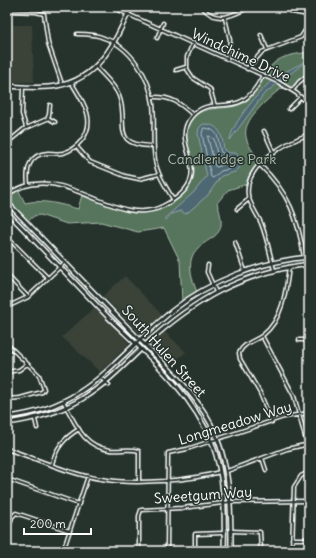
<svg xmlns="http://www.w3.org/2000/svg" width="316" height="558" font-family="Delius,sans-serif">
  <rect width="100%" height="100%" fill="#26332d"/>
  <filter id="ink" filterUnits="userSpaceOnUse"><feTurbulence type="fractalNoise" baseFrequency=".025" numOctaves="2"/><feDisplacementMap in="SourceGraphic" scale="8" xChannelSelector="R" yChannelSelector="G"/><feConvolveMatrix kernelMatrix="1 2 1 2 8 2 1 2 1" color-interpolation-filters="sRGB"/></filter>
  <g filter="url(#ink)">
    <path fill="#3a4238" d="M7,25H32L34,82H7Z
      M7,90H10V125L7,127Z
      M125,276L162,315L141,335L103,296Z
      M95,307L128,342V345L100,372L62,337Z
      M164,331L186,352L170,366L153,348L154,342Z"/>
    <path fill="#57755c" stroke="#abbaae" d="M309,52V71C304,75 295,85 291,87C289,88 286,87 284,88C278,89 270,98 265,102C242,125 238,136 261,161L250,174L247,184L228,190L217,203C219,209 222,218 221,225C219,247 174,238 197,292L182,302L180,261L164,228L138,232L101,222L67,224L40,215L34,216L28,221L7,200V196L18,189L25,203C43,199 60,204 78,209L82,195C121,210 141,224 179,196C188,189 195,182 194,169C193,154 182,139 189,124C200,101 225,113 243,103C259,94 261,73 274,63C283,55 298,54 309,52Z"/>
    <path fill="#4e6773" stroke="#95a4ab" d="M309,59L263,95L230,140C231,124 261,89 274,79C285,71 298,66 309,59Z
      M203,124C221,124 222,136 224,150L230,153H236L243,164L235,172L221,176L208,195L186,214L180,211L171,214L166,220L164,219L165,218L194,192L207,176L198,134L199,128Z"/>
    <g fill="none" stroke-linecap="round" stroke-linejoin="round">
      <path stroke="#b8c2c7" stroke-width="1" d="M204,128C221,129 217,141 221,152L228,157H235L238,163L233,168L221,171L213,178L211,177L202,134Z
        M209,136L214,139L217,154L226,162L225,164L217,167L215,166L208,138Z"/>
      <defs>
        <path id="street" d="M112,7L278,82L296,93L309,104
          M202,7C217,25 233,15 250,7
          M280,7L292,12L308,15
          M7,11L36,12L44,14L48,43L62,84
          M225,18L230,40L227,59
          M77,34C86,34 96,34 104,38C131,47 150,78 153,104C155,123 152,141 155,160C157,174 166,187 173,199
          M261,35L267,49
          M157,38L163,23
          M193,43L187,57V69L193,78L210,89L215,106
          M96,67C104,76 115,85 119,96C130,123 108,145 153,146
          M247,69L262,52L301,37L306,29L308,7
          M176,70L186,67
          M23,87L22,114L26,127
          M293,90L299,82L309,74
          M152,97C171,96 180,103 193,115
          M289,109L301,97
          M48,118L55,122
          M264,131L274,153
          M7,143L24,129L47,119L49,115L50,105
          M76,146L90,162L125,176L139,179L159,174
          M260,165C289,193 298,218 304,257
          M307,173L309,171
          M28,185C26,169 29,154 48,153C53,153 58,154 63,153C70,151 77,146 81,141C98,121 82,100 71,82
          M7,195C62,156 114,231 163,206C223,175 166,146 192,116C215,91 239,125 263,75
          M237,209L249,199
          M235,242L245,271
          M7,244L12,242L48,278
          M208,265L207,272L216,292
          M274,270C270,254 267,238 261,223C257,214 250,205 248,195C244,164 286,143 309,134
          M7,275L28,297
          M7,307L28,297L64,263
          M309,322L307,342L309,358
          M262,336L294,396L307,444
          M299,340H309
          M7,344L39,375L44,389L42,392L20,398L7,399
          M7,372L19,370L27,364
          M101,378L109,385
          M63,401C76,424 82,446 110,450C120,451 130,448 139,451V480
          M35,419L37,428
          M272,422L260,393L240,359L239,353C243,343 255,341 263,335C283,319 286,291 289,267
          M7,449C38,459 69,474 101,479C133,485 188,481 220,472
          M262,458L266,470
          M52,464C56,448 64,438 79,429
          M227,471L287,449L309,444
          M7,479L79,504
          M231,531L260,532L261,551
          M7,533L12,517L16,513L70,531
          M292,539H309
          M33,551L34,548
          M63,551L88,476
          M139,551V516L141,510L182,508L231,502L309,501
          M167,551L168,453L187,449L284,417L309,413
          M195,551V534L224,533
          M292,551L294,487L301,476L309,472"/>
        <path id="secondary" d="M7,86C23,87 41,89 57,86C99,79 115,42 131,7
          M7,202C50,247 93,292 137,337C166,366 200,396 216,435C231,473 231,511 231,551
          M7,212C41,247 74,282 108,317C146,354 192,392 212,443C225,477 225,515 224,551
          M145,345C195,299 241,273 309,264
          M7,417C89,408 115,357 172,311C209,281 262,261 309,257
          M7,423C72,414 96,393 141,349"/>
      </defs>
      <use href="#street" stroke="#fff" stroke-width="5"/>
      <use href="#secondary" stroke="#fff" stroke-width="6"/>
      <use href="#street" stroke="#26332d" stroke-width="2"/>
      <use href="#secondary" stroke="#26332d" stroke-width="3"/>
    </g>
  </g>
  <g text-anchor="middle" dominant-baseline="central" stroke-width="3" stroke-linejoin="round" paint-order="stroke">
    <g font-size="14" fill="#fff" stroke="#26332d">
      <text transform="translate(241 55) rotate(25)">Windchime Drive</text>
      <text transform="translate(164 351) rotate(48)">South Hulen Street</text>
      <text transform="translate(235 423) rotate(-17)">Longmeadow Way</text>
      <text transform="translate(203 495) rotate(-4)">Sweetgum Way</text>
    </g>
    <g font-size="14" fill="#abbaae" stroke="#26332d">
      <text x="222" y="159">Candleridge Park</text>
    </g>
  </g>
  <rect width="316" height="558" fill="none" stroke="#26332d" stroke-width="24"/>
  <rect x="12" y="12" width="292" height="534" fill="none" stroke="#fff" stroke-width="1.5" filter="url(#ink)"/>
  <path d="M24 528v6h67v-6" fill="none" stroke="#ffffff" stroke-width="2"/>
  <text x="30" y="528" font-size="12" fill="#ffffff" stroke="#26332d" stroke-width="3" paint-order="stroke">200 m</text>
</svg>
